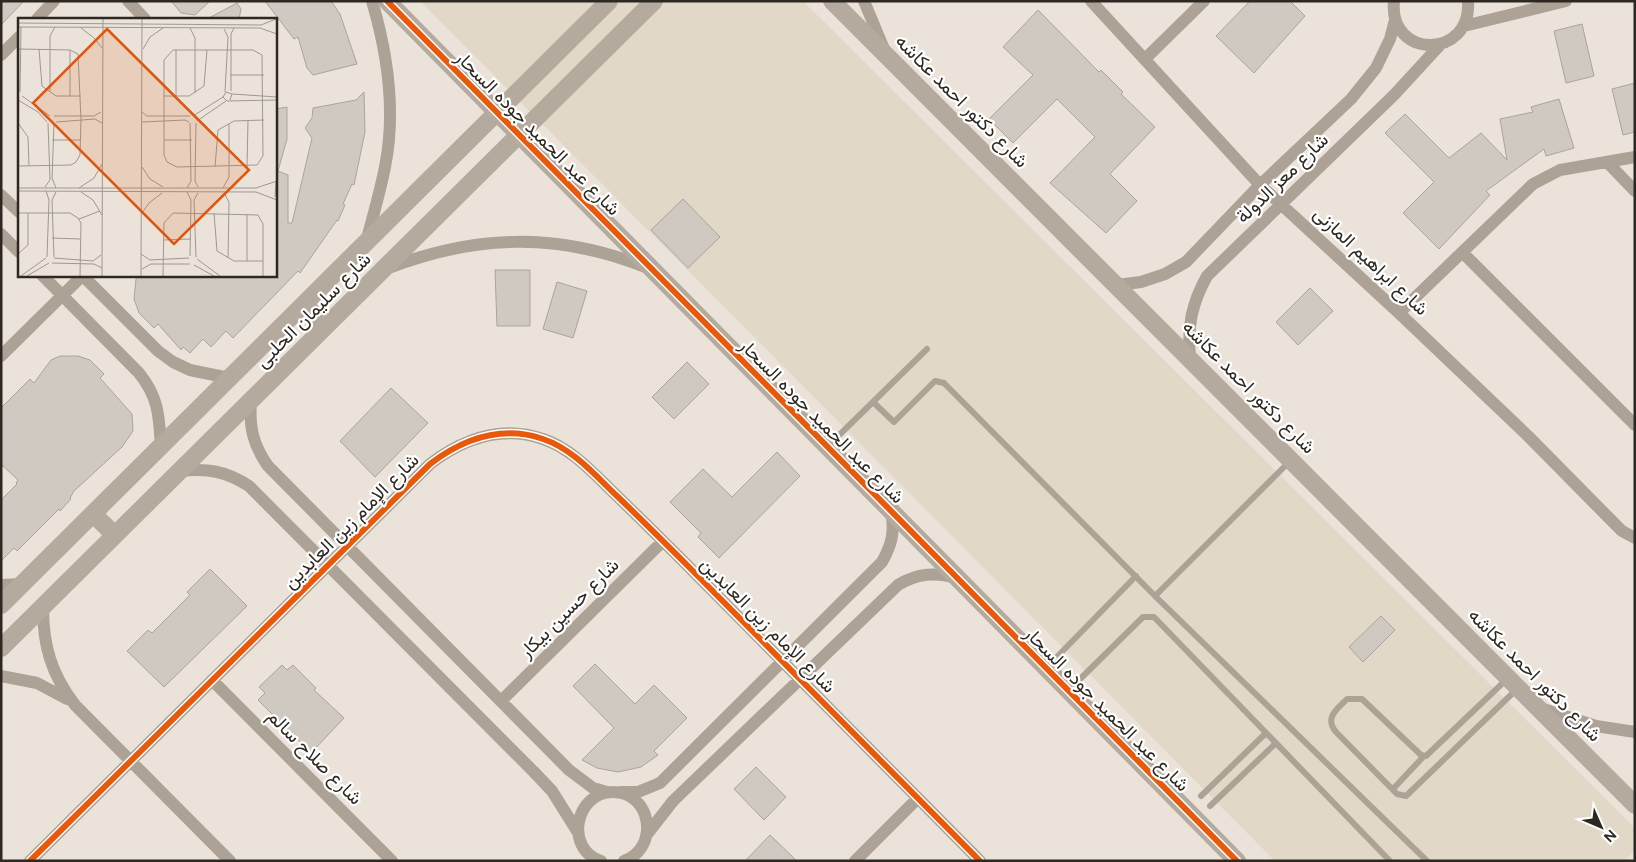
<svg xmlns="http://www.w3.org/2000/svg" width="1636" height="862" font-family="Figtree,Vazirmatn,sans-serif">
  <rect width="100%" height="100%" fill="#ebe3da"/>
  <path fill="#e1d8c8" d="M420,1H803L1635,828V851L1624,861H1275Z"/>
  <path fill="#cfc9c2" stroke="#aaa49d" d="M1,1H24L1,25Z
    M171,1H210L195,15L181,13Z
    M265,1H331L340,14L357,64L313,75L307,68L298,37L294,39Z
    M1250,1H1290L1305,16L1254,73L1216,36Z
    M237,3L241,9L239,19H207Z
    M1038,10L1099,72L1101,70L1123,92L1121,94L1155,127L1110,174L1137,201L1106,233L1050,183L1095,137L1057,99L1013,143L989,119L1033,75L1003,47Z
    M1582,24L1594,76L1566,83L1554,31Z
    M1635,83V132L1623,135L1612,89Z
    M364,92L365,132L354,185L352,184L343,204L345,205L338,221L337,220L300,273L298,271L233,338L226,331L211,347L203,339L190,353L183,347L181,350L158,324L154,328L139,313L134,299L136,279L139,275H275V109L287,107V139L278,171L288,175V223H292L312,138L305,128L312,118L313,108L356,100Z
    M1559,99L1574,148L1546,156L1544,149L1486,191L1490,195L1439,249L1403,213L1434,182L1385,133L1405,114L1449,158L1481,133L1507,160L1500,119L1533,112L1531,107Z
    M683,199L720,237L688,268L651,230Z
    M495,270H530V326H497Z
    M557,282L587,291L573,338L543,329Z
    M1310,288L1333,311L1298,345L1276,322Z
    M60,356H78L90,360L104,374L100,378L132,414L133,431L122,447L74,491L70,498L71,499L60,511L59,509L17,551L14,548L1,561V500L17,484L16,483L18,480L1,464V408L30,379L34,383L51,360Z
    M687,362L709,384L674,419L652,397Z
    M391,388L428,423L375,477L340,441Z
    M777,452L800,476L719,558L698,537L701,533L670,502L703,469L732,497Z
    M210,569L247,606L164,687L127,651L148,630L152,633L190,595L187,592Z
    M1381,616L1395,630L1363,662L1349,647Z
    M595,664L635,704L654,685L687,718L654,751L658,755L641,767L618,772L597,768L582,760L614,728L573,686Z
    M282,665L287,670L293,665L316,688L314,690L344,718L311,753L258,700L265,693L259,687Z
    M756,767L786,797L764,820L734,789Z
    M770,835L797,861H745Z"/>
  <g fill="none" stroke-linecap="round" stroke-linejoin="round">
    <path stroke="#aca296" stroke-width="6" d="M873,402L894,422L935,381L944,383L1155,596L1427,861
      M828,446L927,349
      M1155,596L1291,460
      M1048,666L1136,576
      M1507,679L1426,756L1421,755L1362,699H1347C1337,709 1324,718 1336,732L1397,794L1406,796L1517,689
      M1070,689L1143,617H1154L1390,861
      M1393,789L1424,756
      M1201,796L1266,733
      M1210,806L1276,743"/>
    <path stroke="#aca296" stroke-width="12" d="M128,1L145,19
      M864,1L884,49
      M1091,1L1260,185L1399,313L1528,436L1608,517L1622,531L1635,538
      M1394,1C1388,59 1472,60 1468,1
      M37,19L54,1
      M1464,26L1566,1
      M1,55L19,37
      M1145,59L1204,1
      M1608,163L1635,191
      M1,195L19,212
      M1,234L19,252
      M366,242C373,217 380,192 385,167C396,112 388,55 372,1
      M1463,253L1635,425
      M386,269C476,234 558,232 648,268
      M42,275L139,373C159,398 159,416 161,447
      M82,275L158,351L173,362L190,370L229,378
      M1117,285L1141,282L1165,274L1186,262L1260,185L1351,99L1376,68L1390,39L1395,20
      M1399,313L1533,184L1560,170L1635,157
      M1,356L83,275
      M1190,357C1187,326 1192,303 1207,276L1394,95L1440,45
      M251,401C249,427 253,445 268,466L569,770L593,788L607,792
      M181,471C207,468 226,471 249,486L534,772L552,791L577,831
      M1,585L22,584
      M43,607C43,645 51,674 75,705L230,861
      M1,676L37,683L67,699
      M212,680L392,861
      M501,701L663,541
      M1543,709L1596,726L1635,732
      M620,792H638L660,783L882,562C892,544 895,532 891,511
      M648,833L673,801L898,585C918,573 935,572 957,578
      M30,861L430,464C463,439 502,425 543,439C573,449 595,475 617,496C641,519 664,542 687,565C785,664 883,762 980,861
      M601,861C564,849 575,792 613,792C652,792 660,848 624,861
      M855,861L918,798"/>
    <path stroke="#b5aa9e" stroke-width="18" d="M387,1L1237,861
      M832,1L1635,805
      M304,304L326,326
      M93,514L115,535
      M1,605L609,1
      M1,648L654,1"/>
    <defs>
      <path id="cycleway" d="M387,1L1237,861
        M30,861L430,464C463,439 502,425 543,439C573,449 595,475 617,496C641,519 664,542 687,565C785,664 883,762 980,861"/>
    </defs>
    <use href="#cycleway" stroke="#fff" stroke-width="9"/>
    <use href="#cycleway" stroke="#e8590c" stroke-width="6"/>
  </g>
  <g text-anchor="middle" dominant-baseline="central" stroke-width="4.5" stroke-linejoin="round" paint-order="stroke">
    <g font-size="19" fill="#2d2822" stroke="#fff">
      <text transform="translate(962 101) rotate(45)">شارع دكتور احمد عكاشه</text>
      <text transform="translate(538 133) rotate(45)">شارع عبد الحميد جوده السحار</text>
      <text transform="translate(1282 178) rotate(-44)">شارع معز الدولة</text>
      <text transform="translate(1371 261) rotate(43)">شارع ابراهيم المازنى</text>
      <text transform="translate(313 310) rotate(-45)">شارع سليمان الحلبى</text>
      <text transform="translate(1249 387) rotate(45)">شارع دكتور احمد عكاشه</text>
      <text transform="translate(822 421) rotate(45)">شارع عبد الحميد جوده السحار</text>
      <text transform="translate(351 521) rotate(-45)">شارع الإمام زين العابدين</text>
      <text transform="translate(569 608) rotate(-45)">شارع حسين بيكار</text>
      <text transform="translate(768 625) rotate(45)">شارع الإمام زين العابدين</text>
      <text transform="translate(1535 675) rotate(45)">شارع دكتور احمد عكاشه</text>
      <text transform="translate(1107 709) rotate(45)">شارع عبد الحميد جوده السحار</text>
      <text transform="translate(315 757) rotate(45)">شارع صلاح سالم</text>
    </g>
  </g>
  <g transform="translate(18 18)">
    <rect width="259" height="259" fill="#ebe3da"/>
    <path fill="none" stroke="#9f9890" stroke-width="1" d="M0,5L243,7L258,1M0,9L242,10L259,16M63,10L76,20L84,30M172,10L177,20V75M206,11L210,19L207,74M0,31L52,32L60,36L63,102L62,137L58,144L53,147L0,148M21,31L24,68L38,78H63M125,31L132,19L145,10M155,32H235L244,37L245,138L239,147L159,149L149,144L146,137V42ZM212,57H246M32,73V18L37,9M213,73V16L216,10M2,74L3,9M214,76L259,79M4,78L32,98M52,78V32M146,78H171L186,68L189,32M158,78V32M0,82L20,94L29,104M212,82L214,76L208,74L205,79L209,83L259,82M124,94L129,98H172M36,98H76L83,94M175,98L205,79M179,103L208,83M38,104L77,101L84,105M124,104L167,102L171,104M0,105L10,119L11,147M178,105L177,163L180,169M36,106L34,160L38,170M34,122H62M146,122H174M124,149L132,161L145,169M197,149L200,112L216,103L246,102M229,149L230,102M27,169L32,162L30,105M0,170H238L259,163M61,170L76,160L84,146M169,170L173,163L172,105M205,170L211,159V106M0,173L238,174L259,182M28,173L31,182L29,239M63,174L75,182L84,197M169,174L173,182L172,238M206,175L211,184L210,240M257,179L258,164M0,195H52L60,200L63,205L62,258M124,195L131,185L144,175M196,195L199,233L216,243H245M61,201L82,193M34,220L62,221M145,222L173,221M0,236L10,227V195M123,236L132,242L171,240M36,239L34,182L38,174M178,239L176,182L180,175M36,240L75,243L83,237M179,241L202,258M229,243V196M34,245L76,246L84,250M176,247L196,258M124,251L133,246H172M3,258L28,240M9,258L31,245M84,258L85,1M123,258L124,1M145,258L146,205L155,195L240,197L245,206V258"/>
    <path fill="#df570d" fill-opacity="0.15" stroke="#df570d" stroke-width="2.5" d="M89,11L231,152L156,226L15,85Z"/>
    <rect width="259" height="259" fill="none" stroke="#2d2822" stroke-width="2.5"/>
  </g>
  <rect width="1636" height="862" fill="none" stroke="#2d2822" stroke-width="5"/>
  <g transform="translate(1601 827) rotate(135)" stroke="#ffffff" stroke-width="4" paint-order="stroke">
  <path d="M0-4L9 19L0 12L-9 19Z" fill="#2d2822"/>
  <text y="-8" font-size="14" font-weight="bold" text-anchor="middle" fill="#2d2822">N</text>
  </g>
</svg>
